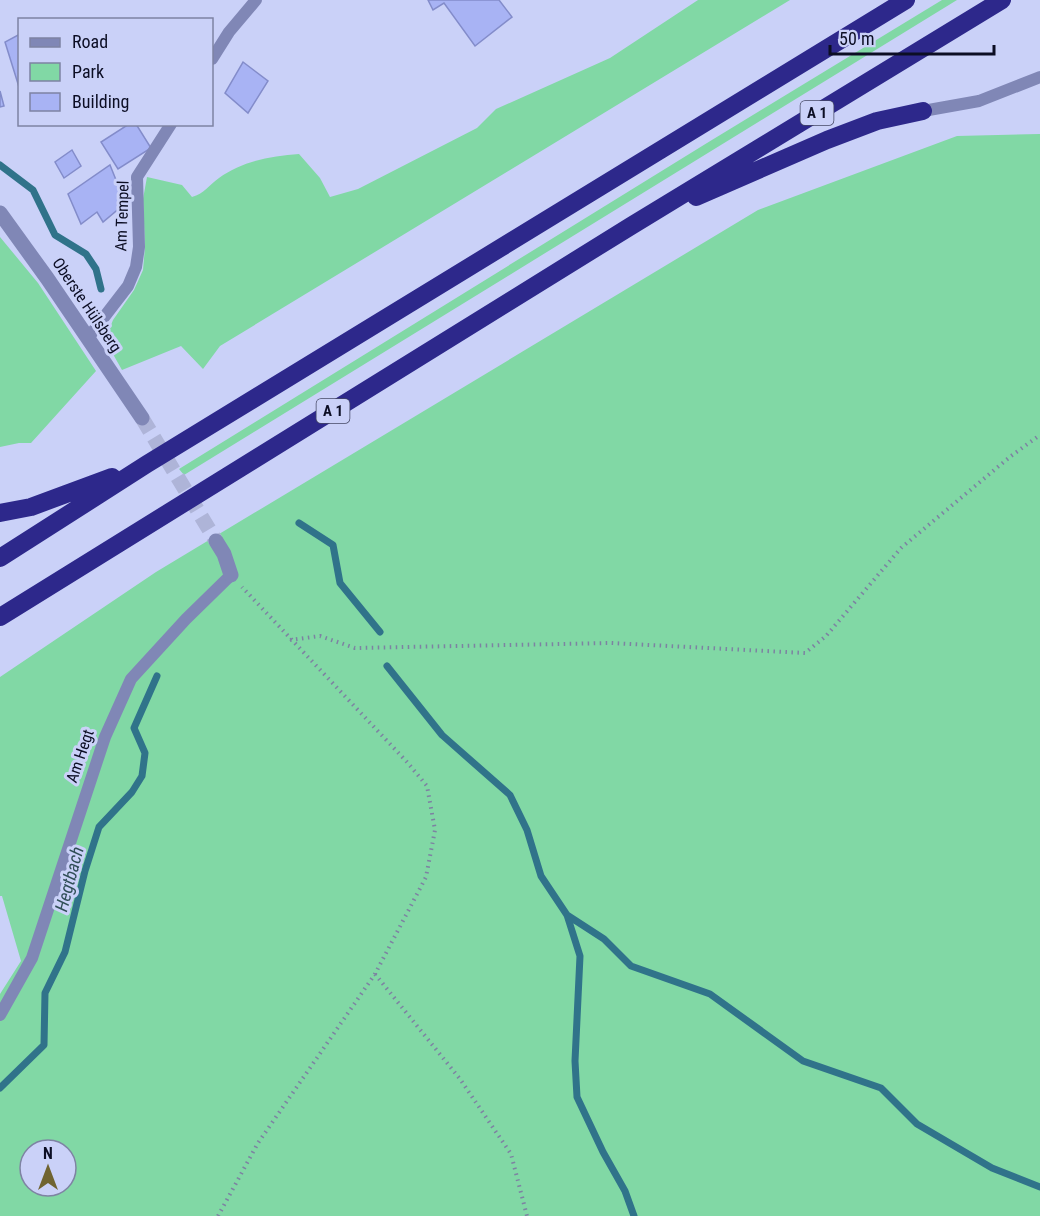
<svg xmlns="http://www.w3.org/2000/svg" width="1040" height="1216" font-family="'Roboto Condensed',sans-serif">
  <rect width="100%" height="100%" fill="#cad1f8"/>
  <path fill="#81d8a5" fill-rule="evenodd" d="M698,0H790L220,346L203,369L181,346L122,370L105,340L113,320L134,290L143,270L145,247L143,199L147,177L182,185L192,197C204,194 209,185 219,178C242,161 271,156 299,154L320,178L330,197L358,189L477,128L496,109L610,58Z
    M942,0H957L184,475L179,469L707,143Z
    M1040,134V1216H0V994L21,961L2,896H0V677L156,572L758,210L957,136ZM30,1150H66V1186H30Z
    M0,237L38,283L96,371L31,443H19L0,447Z"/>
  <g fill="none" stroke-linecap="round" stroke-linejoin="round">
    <path stroke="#30738a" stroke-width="7" d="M0,165L33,190L55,235L86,254L96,269L101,289
      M299,523L333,545L340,583L380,632
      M387,666L442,735L510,795L527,830L541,876L567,915L580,956L575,1061L577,1097L603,1152L625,1191L634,1216
      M567,915L604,939L631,966L710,994L803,1061L881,1088L917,1124L992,1168L1040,1187
      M0,1088L44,1045L45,993L65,952L85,871L99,827L132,792L142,776L145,753L134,728L157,676"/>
  </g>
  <path fill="#a8b3f4" stroke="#838cca" stroke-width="1.5" d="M428,0H499L512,17L475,46L444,3L433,10Z
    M20,34V87H19L5,42Z
    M243,62L268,81L248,113L225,93Z
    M0,91L4,106L0,107Z
    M129,124H136L151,148L118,169L101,142Z
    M72,150L81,166L64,178L55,162Z
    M110,165L122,195L118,197L122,206L103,222L97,212L81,224L68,194Z"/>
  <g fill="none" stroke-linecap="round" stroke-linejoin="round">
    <path stroke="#aeb4d8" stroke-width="15" stroke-dasharray="15 8" stroke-linecap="butt" d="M142,418L216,541"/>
    <path stroke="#7d82a2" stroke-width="4" stroke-dasharray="1.5 4.5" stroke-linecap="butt" d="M290,640L320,636L355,648L611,643L805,653L826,636L901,548L1011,456L1040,435
      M375,974L460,1079L511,1154L527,1216
      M218,1216L258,1143L375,974L426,877L435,830L427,786L407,762L242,587"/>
    <path stroke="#8087b6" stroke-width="12" d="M212,59L229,32L256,0
      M923,111L979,101L1040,77
      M88,338L128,286L136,267L139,247L137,177L171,124
      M0,1015L32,958L105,737L131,679L186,619L231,575"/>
    <path stroke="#8087b6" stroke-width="15" d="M0,213L47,278L142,418
      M216,541L224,554L231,575"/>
    <path stroke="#2d288b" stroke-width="18" d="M696,197L827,140L877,121L923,111
      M0,513L31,507L112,477
      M0,558L147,464L906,0
      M0,617L631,226L1002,0"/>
  </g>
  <g text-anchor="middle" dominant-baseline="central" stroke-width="6" stroke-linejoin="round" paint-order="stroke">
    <g fill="#cad1f8" stroke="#454864" stroke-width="1.5">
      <rect x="800.5" y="101" width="33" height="24" rx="4.5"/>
      <rect x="316.5" y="399" width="33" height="24" rx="4.5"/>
    </g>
    <g font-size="15" font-weight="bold" fill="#0c0e24">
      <text x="817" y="113">A 1</text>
      <text x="333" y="411">A 1</text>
    </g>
    <g font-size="16" fill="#0c0e24" stroke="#cad1f8">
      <text transform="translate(122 216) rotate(-88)">Am Tempel</text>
      <text transform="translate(87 305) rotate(56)">Oberste Hülsberg</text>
      <text transform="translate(80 756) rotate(-71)">Am Hegt</text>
    </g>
    <g font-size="18" font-style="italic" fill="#314f57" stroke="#cad1f8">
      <text transform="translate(69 879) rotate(-75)">Hegtbach</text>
    </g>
  </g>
  <rect x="18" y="18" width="195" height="108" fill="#cad1f8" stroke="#7e83a3" stroke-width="1.5"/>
  <rect x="30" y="38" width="30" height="9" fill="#8087b6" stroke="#7e83a3" stroke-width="1.5"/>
  <text x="72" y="48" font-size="18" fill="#0c0e24">Road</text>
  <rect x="30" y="63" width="30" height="18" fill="#81d8a5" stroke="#7e83a3" stroke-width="1.5"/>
  <text x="72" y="78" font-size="18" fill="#0c0e24">Park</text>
  <rect x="30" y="93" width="30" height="18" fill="#a8b3f4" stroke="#7e83a3" stroke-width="1.5"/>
  <text x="72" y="108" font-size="18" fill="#0c0e24">Building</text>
  <g transform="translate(48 1168)"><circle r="28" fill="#cad1f8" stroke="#7e83a3" stroke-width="1.5"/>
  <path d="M0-4.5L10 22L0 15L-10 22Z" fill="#706431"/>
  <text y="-9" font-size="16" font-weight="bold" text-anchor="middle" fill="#0c0e24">N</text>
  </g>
  <path d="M830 45v9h164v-9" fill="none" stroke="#0c0e24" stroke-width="3"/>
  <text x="839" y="45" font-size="18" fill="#0c0e24" stroke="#cad1f8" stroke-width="4.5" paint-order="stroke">50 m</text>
</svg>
